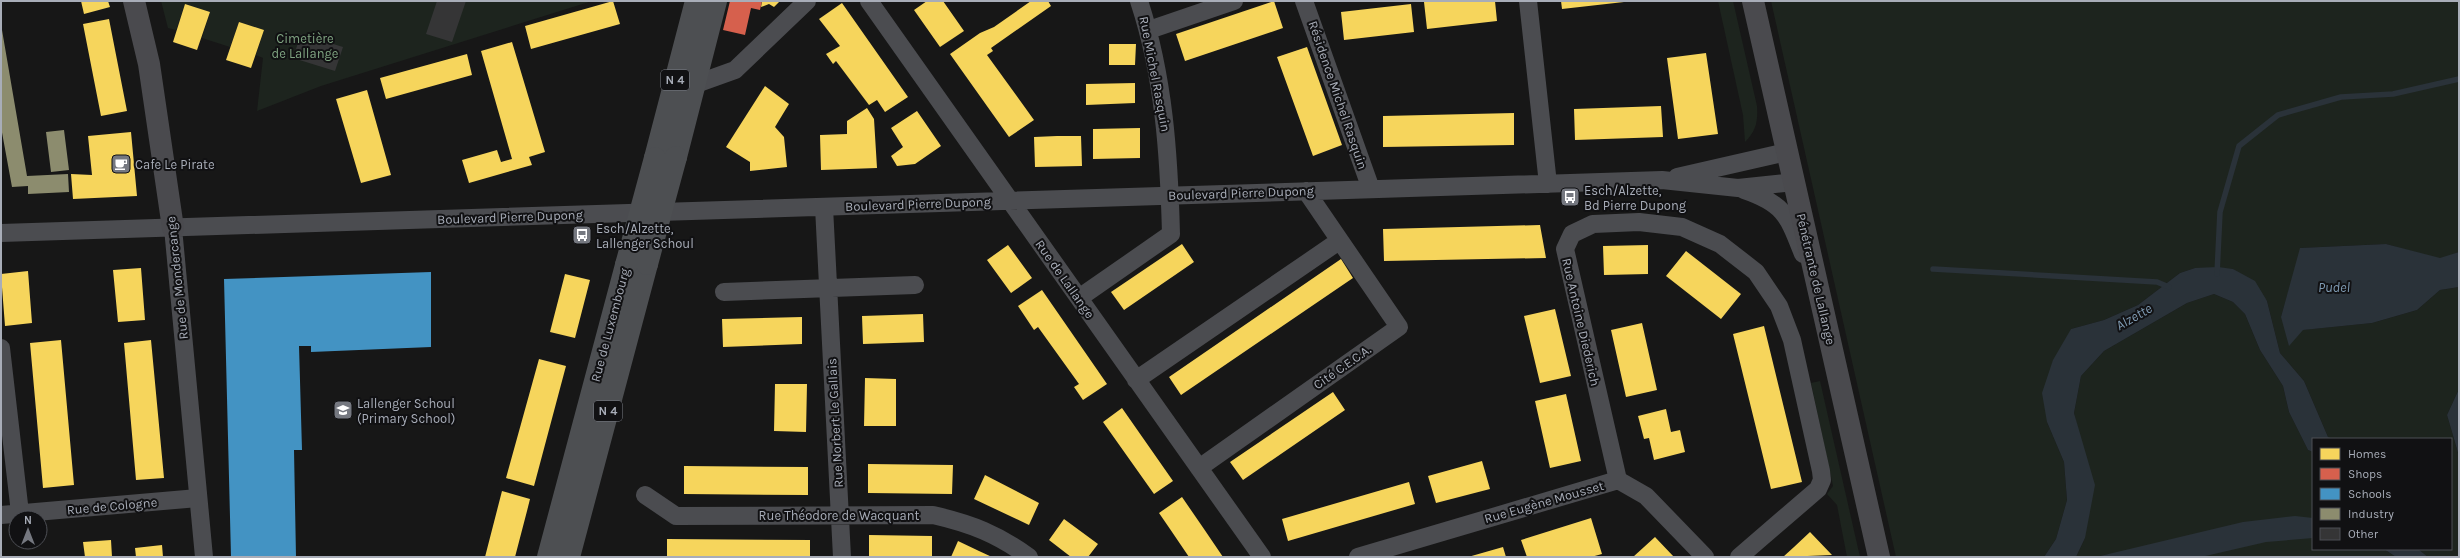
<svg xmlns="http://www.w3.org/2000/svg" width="2460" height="558" font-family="Karla,sans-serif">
  <rect width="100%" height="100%" fill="#171717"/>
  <path fill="#1d241e" d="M161,1H592L321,86L257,111L263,58L256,55L264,30L239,22L230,47L202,38L210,12L185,4L176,30L168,28Z
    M1718,1H1733L1757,106C1758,122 1756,131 1745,142L1743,115Z
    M1771,1H2459V252L2440,259L2386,244L2301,248L2281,317L2302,330L2372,323L2417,310L2440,290L2459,287V389L2447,415L2459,456V557H2428L2418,549H2451V439H2334L2328,437L2304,381L2280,353L2267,301L2233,269L2195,268L2180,273L2138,305L2104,320L2071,329L2047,422L2064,462L2067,500L2056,539L2044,557H1896Z
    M2214,294L2233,302L2245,314L2260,350L2283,386L2289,412L2308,450L2313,452V549H2384L2396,557H2107L2109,554L2096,557H2076L2085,538L2083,449L2074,413L2081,376L2104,351L2187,303Z
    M1820,381L1860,557H1847L1837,505L1827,494L1833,486L1811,383Z"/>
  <path fill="#2a3239" d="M2386,244L2440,258L2459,252V287L2440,290L2417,310L2372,323L2303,330L2289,346L2281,317L2300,248Z
    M2218,267L2233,269L2255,281L2267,301L2280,353L2304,381L2328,437L2334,439H2313V452L2308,450L2289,412L2283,386L2260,350L2245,314L2233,302L2214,294L2187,303L2104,351L2081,376L2074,413L2095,485L2085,538L2076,557H2044L2056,539L2067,500L2064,462L2047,422L2042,393L2053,360L2071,329L2104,320L2138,305L2180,273L2195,268Z
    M2459,389V456L2447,415Z
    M2295,516L2313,518V538L2266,542L2201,557H2096L2243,522Z
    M2384,549H2418L2428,557H2396Z"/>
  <path fill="#f6d55c" d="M81,1H108L110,7L84,14Z
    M613,1L620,24L531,49L525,26Z
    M762,1H780L774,7L769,4L761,7Z
    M927,1H943L964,31L940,47L914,10Z
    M1031,1H1048L1051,6L991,48L993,51L987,55L1034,120L1009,137L950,54L980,33L994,27Z
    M1274,1L1283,28L1185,61L1176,34Z
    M1495,1L1497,21L1427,29L1424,2Z
    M1561,1H1624V2L1562,9Z
    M842,3L908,97L885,112L877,100L869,105L836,61L833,64L826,54L840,46L819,19Z
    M185,4L210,12L197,50L173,42Z
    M1411,4L1414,32L1344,40L1341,12Z
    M109,19L127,111L101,116L83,24Z
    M239,22L264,30L251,68L226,60Z
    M512,42L545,152L529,157L532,165L469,183L462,160L497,150L501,162L512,159L481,51Z
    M1109,44H1136L1135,65H1109Z
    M1307,47L1342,145L1313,156L1277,57Z
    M1706,53L1718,134L1678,139L1667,58Z
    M467,54L472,75L386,99L380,78Z
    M1135,83V103L1086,105V84Z
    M765,86L789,104L775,127L784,137L787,167L750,171V162L726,147Z
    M367,90L391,175L361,183L336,99Z
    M1661,106L1663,137L1575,140L1574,109Z
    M867,108L874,119L877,168L821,170L820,135L847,134V121Z
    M917,111L941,146L915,164L897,166L891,156L903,147L891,128Z
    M1514,113V145L1383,147V116Z
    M1140,128V158L1093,159V129Z
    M131,132L137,196L73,199L71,174L92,175L88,136Z
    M1057,136H1081L1082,166L1035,167L1034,137Z
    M1540,225L1546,258L1384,261L1383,229Z
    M1182,244L1194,262L1124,310L1111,292Z
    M1008,245L1032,278L1011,293L987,260Z
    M1648,245V274L1604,275L1603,246Z
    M1686,251L1741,294L1721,319L1666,276Z
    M1341,259L1353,278L1181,395L1169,377Z
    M141,268L145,320L118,322L113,270Z
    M28,271L32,323L5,326L1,274Z
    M565,274L590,280L575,338L550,332Z
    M1042,290L1107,384L1083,400L1074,387L1079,384L1038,327L1034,330L1018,306Z
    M1555,309L1571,376L1540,383L1524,316Z
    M923,314L924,342L863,344L862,316Z
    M802,317V344L723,347L722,319Z
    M1642,323L1657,390L1626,397L1611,330Z
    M1764,326L1802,482L1771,489L1733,334Z
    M61,340L74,485L43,488L30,343Z
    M151,340L164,478L136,480L124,343Z
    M539,359L566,366L534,486L506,478Z
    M865,378L896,379V426H864Z
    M775,384H807L806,432L774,431Z
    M1333,392L1345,410L1243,480L1230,462Z
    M1566,394L1581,461L1550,468L1535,401Z
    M1122,408L1173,481L1154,494L1103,422Z
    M1666,409L1671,432L1680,430L1685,452L1654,460L1649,438L1644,439L1638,416Z
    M1482,461L1490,489L1436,503L1428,476Z
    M868,464L953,465L952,494L868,493Z
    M684,466L808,467V495L684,494Z
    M985,475L1039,503L1029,525L974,499Z
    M1409,482L1415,504L1288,541L1282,519Z
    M502,491L530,499L527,511L515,557H485Z
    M1182,497L1204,529L1223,557H1189L1170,529L1159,513Z
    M1591,518L1602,554L1591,557H1527L1521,540Z
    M1064,519L1098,544L1088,557H1071L1049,540Z
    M1810,532L1832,555L1783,557L1794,547Z
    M869,535L932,536V557H869Z
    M1655,537L1674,557H1633Z
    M667,539L810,540V557H667Z
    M111,540L112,557H85L83,542Z
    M958,541L979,551L992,557H951Z
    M162,545L163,557H136L135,548Z
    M1503,547L1506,557H1468Z"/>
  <path fill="#d6604d" d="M730,1H762L760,10L751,8L745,35L723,30Z"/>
  <path fill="#4393c3" d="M431,272V347L311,352V346H299L302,450H294L296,557H231L224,279Z"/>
  <path fill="#8c8c6e" d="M2,30L27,176L68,174L69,192L28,194V186L12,187L1,127Z
    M64,130L69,170L51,172L46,132Z"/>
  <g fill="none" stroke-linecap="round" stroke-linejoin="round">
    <path stroke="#2a3239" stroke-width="5.5" d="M1933,269L2157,282L2169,287
      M2217,274L2220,212L2239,146L2278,115L2341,97L2393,94L2459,79"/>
  </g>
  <path fill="#353536" d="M437,1H466L452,42L426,34Z
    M301,34L343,47L335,71L293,58Z"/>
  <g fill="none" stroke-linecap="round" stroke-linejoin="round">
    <path stroke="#4b4c50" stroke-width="18" d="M869,1L1262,557
      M1304,1L1371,189
      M1528,1L1548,184
      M1149,30L1234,1
      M696,84L735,70L807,1
      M1677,177L1787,152
      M1744,190C1785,204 1788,216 1803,254
      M824,207L842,557
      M173,228L204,557
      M1,233L1662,180L1738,188L1794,182
      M724,292L915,285
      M1079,298L1171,234C1169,155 1164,77 1139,1
      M1,348L20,513
      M1136,380L1339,241
      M1199,468L1399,327L1306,191
      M1618,480L1565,249L1572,234L1593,224L1639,222L1682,227L1720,244L1756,272L1779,306L1792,340L1821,471L1822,480L1818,489L1739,557
      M645,495L676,516L933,515C972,524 997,534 1029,557
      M1,515L198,498
      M1358,557L1618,480L1646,496L1705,557"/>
    <path stroke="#4a4a4e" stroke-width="22" d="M134,1L149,64L173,228
      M1753,1L1879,557"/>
    <path stroke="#4d4f52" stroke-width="22" d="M676,157L716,1
      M655,158L696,1
      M548,557L626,265
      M569,557L647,264"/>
    <path stroke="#4d4f52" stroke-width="22" d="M647,264L676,157
      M626,265L655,158"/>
  </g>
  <defs>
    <symbol id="cafe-square" viewBox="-11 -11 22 22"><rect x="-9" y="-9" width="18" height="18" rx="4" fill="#757880" stroke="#111113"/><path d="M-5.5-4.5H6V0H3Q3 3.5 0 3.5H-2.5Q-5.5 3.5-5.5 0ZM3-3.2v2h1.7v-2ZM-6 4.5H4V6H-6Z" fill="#fff"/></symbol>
    <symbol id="bus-square" viewBox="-11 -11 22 22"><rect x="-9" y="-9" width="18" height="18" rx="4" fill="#757880" stroke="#111113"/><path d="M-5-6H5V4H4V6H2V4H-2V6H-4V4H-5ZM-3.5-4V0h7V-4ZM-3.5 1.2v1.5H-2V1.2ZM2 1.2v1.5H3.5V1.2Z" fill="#fff"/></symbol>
    <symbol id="school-square" viewBox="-11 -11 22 22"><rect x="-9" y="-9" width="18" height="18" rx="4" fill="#757880" stroke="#111113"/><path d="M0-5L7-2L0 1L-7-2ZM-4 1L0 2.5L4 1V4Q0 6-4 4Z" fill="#fff"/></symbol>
  </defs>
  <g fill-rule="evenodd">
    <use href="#cafe-square" x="110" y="153" width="22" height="22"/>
    <use href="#bus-square" x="1559" y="186" width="22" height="22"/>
    <use href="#bus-square" x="571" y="224" width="22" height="22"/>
    <use href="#school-square" x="332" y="399" width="22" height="22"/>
  </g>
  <g text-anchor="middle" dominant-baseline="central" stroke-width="4" stroke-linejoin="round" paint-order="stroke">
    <g fill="#111113" stroke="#7b7e86" stroke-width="1">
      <rect x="661" y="70" width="28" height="20" rx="3"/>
      <rect x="594" y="401" width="28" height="20" rx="3"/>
    </g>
    <g font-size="12" font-weight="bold" fill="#a8adb8">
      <text x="675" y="80">N 4</text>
      <text x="608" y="411">N 4</text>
    </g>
    <g font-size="13" fill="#7fa381" stroke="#111113">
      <text x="305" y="38">Cimetière<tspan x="305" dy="15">de Lallange</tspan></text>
    </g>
    <g font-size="13" fill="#a8adb8" stroke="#111113">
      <text transform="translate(1155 74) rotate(79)">Rue Michel Rasquin</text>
      <text transform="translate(1338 95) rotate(71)">Résidence Michel Rasquin</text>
      <text transform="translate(1241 193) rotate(-2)">Boulevard Pierre Dupong</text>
      <text transform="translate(918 204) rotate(-2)">Boulevard Pierre Dupong</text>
      <text transform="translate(510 217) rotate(-2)">Boulevard Pierre Dupong</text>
      <text transform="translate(177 278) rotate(-96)">Rue de Mondercange</text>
      <text transform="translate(1065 279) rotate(55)">Rue de Lallange</text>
      <text transform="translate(1816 279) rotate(77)">Pénétrante de Lallange</text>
      <text transform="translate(1581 322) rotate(77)">Rue Antoine Diederich</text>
      <text transform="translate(610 325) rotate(-75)">Rue de Luxembourg</text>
      <text transform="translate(1342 367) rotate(-35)">Cité C.E.C.A.</text>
      <text transform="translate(835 423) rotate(-93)">Rue Norbert Le Gallais</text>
      <text transform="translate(1544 502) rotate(-16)">Rue Eugène Mousset</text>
      <text transform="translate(112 506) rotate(-5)">Rue de Cologne</text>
      <text x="839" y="515">Rue Théodore de Wacquant</text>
    </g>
    <g font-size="13" fill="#a8adb8" stroke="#111113" text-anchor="start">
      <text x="135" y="164">Cafe Le Pirate</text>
      <text x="1584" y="190">Esch/Alzette,<tspan x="1584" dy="15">Bd Pierre Dupong</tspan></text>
      <text x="596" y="228">Esch/Alzette,<tspan x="596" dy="15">Lallenger Schoul</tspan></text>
      <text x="357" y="403">Lallenger Schoul<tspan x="357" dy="15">(Primary School)</tspan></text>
    </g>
    <g font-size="14" font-style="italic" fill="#7f9bb3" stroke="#111113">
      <text x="2334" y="287">Pudel</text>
      <text transform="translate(2134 317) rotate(-30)">Alzette</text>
    </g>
  </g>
  <rect width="2460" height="558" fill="none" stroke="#a8adb8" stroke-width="4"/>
  <rect x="2312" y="438" width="140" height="112" fill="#111113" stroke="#4d4f55"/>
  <rect x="2320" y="448" width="20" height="12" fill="#f6d55c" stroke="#4d4f55"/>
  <text x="2348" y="458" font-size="12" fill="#a8adb8">Homes</text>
  <rect x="2320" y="468" width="20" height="12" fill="#d6604d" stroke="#4d4f55"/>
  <text x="2348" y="478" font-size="12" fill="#a8adb8">Shops</text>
  <rect x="2320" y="488" width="20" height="12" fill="#4393c3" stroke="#4d4f55"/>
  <text x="2348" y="498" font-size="12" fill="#a8adb8">Schools</text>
  <rect x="2320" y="508" width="20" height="12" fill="#8c8c6e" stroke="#4d4f55"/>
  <text x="2348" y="518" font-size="12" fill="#a8adb8">Industry</text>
  <rect x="2320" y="528" width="20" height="12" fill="#353536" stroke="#4d4f55"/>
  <text x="2348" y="538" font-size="12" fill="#a8adb8">Other</text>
  <g transform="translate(28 530)"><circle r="19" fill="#111113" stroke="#4d4f55"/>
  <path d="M0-3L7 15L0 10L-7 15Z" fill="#757880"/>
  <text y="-6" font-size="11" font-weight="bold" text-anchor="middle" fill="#a8adb8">N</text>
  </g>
</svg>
